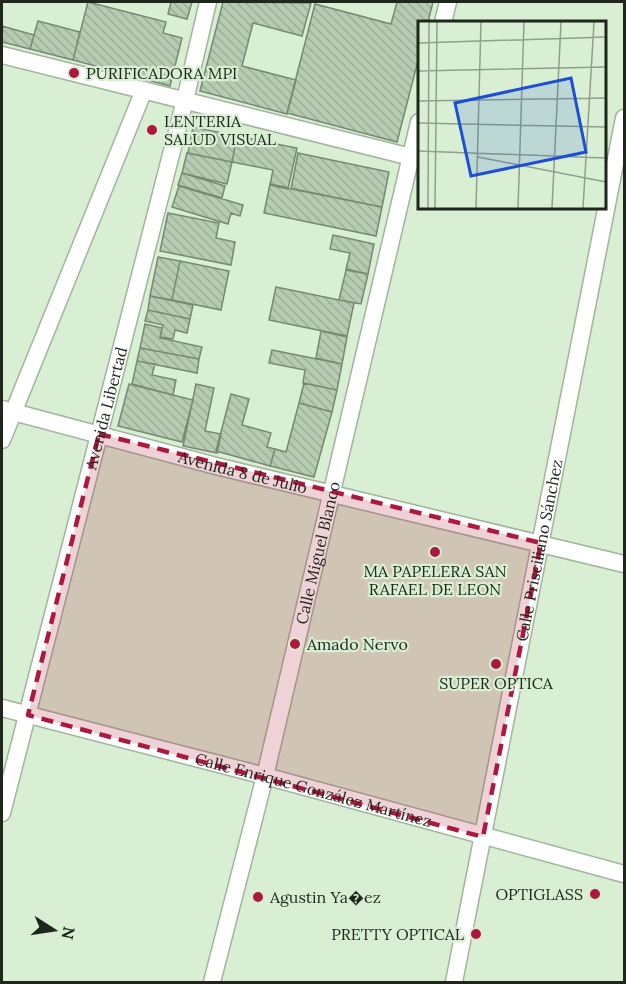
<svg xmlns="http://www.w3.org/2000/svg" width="626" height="984" font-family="Lora,serif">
  <defs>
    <pattern id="building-back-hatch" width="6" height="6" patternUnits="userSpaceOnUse" patternTransform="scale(1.5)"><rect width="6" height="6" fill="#b6cbb1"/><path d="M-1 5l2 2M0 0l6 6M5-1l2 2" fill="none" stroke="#9cae98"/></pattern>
  </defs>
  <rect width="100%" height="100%" fill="#d9efd4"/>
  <path fill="url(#building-back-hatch)" stroke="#768971" stroke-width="1.5" d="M88,2L166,22L163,33L182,38L170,86L73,60Z
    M171,2H192L187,19L168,14Z
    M223,2L311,3L302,36L253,23L242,66L296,80L287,114L200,91Z
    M397,2H433L428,22H419V57L397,142L287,113L315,4L391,24Z
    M38,21L80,32L73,60L30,49Z
    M2,26L34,35L30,49L2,42Z
    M193,127L237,136L232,162L188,153Z
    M237,136L297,148L288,189L270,185L273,170L232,162Z
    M187,153L232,162L227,184L182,173Z
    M298,153L389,172L382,207L291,189Z
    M182,173L225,186L222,198L178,185Z
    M270,184L382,207L376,236L264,213Z
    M179,186L243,205L240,216L231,213L228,224L172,207Z
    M168,213L219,223L216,238L235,242L231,265L160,251Z
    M333,235L374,244L368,274L346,269L350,253L330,249Z
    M158,257L180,261L172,300L150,296Z
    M180,261L229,271L221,310L172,300Z
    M346,270L368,274L361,304L339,300Z
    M276,287L354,303L347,336L269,320Z
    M150,296L193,305L190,319L148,310Z
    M148,310L190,319L187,333L175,330L173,339L160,337L163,325L145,321Z
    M145,324L162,328L160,338L202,347L199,359L140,348Z
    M321,331L347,337L342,364L316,358Z
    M140,348L199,359L197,373L137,361Z
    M272,350L342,364L337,390L303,383L305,370L269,363Z
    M137,361L155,364L152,375L176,380L173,395L132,384Z
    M304,383L337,390L332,412L299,403Z
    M129,384L193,400L182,442L118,426Z
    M196,384L214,388L205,431L221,434L217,453L183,446Z
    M231,394L249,399L242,425L271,433L267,447L275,449L270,466L216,451Z
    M299,403L332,412L314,477L270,466L275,449L286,452Z"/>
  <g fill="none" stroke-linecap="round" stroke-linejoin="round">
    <defs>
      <g id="street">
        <path d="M443,22L448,2"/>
        <path d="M2,55L419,159"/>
        <path id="s1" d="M2,409L216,466L624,564"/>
        <path d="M2,440L144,90"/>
        <path id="s2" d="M2,708L265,776L624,874"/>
        <path id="s3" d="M2,813L185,100L208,2"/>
        <path id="s4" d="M212,982L265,776L419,122"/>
        <path id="s5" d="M454,982L624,118"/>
      </g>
    </defs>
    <use href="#street" stroke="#a0b59b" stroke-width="19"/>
    <use href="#street" stroke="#fff" stroke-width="16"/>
  </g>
  <path fill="#ad193e" fill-opacity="0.2" stroke="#ad193e" stroke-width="4.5" stroke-dasharray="12 8" stroke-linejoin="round" d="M99,434L541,543L483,837L28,715Z"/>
  <g fill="#ad193e" stroke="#d9efd4" stroke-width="2">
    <circle cx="74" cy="73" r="6"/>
    <circle cx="152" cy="130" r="6"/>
    <circle cx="435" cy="552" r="6"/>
    <circle cx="295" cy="644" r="6"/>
    <circle cx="496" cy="664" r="6"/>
    <circle cx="595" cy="894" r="6"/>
    <circle cx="258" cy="897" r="6"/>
    <circle cx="476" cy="934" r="6"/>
  </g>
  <g text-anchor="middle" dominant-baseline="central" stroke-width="4.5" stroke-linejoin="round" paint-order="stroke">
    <g font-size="16" fill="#1f271d" stroke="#d9efd4" text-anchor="start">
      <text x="86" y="73">PURIFICADORA MPI</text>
      <text x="164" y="121">LENTERIA<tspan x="164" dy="18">SALUD VISUAL</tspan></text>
      <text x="435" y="571" text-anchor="middle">MA PAPELERA SAN<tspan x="435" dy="18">RAFAEL DE LEON</tspan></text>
      <text x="307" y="644">Amado Nervo</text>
      <text x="496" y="683" text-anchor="middle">SUPER OPTICA</text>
      <text x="583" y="894" text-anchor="end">OPTIGLASS</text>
      <text x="270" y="897">Agustin Ya�ez</text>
      <text x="464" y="934" text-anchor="end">PRETTY OPTICAL</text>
    </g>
    <g font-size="16" fill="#1f271d" stroke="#d9efd4">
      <text stroke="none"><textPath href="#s3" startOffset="418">Avenida Libertad</textPath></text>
      <text stroke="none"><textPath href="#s1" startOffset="249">Avenida 8 de Julio</textPath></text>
      <text stroke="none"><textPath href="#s5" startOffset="440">Calle Prisciliano Sánchez</textPath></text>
      <text stroke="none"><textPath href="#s4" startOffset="442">Calle Miguel Blanco</textPath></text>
      <text stroke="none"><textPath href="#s2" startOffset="322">Calle Enrique González Martínez</textPath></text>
    </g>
  </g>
  <g transform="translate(418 21)">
    <rect width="188" height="188" fill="#d9efd4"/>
    <path fill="none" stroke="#8f9f8b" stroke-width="1.5" d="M0,22L188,16M0,50L188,46M0,80L188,77M0,102L188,106M0,130L188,137M60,136L188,161M10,187L11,1M17,187L19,1M58,187L63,1M100,187L106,1M134,187L143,1M165,187L176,1"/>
    <path fill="#1d4ed8" fill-opacity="0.15" stroke="#1d4ed8" stroke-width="3" d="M153,57L168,131L53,155L37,82Z"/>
    <rect width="188" height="188" fill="none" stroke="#1f271d" stroke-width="3"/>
  </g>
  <rect width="626" height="984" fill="none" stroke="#1f271d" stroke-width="6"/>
  <g transform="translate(54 930) rotate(102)" stroke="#d9efd4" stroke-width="4.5" paint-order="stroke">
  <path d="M0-4.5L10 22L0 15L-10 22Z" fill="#1f271d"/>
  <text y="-9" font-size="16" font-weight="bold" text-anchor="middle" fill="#1f271d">N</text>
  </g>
</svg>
